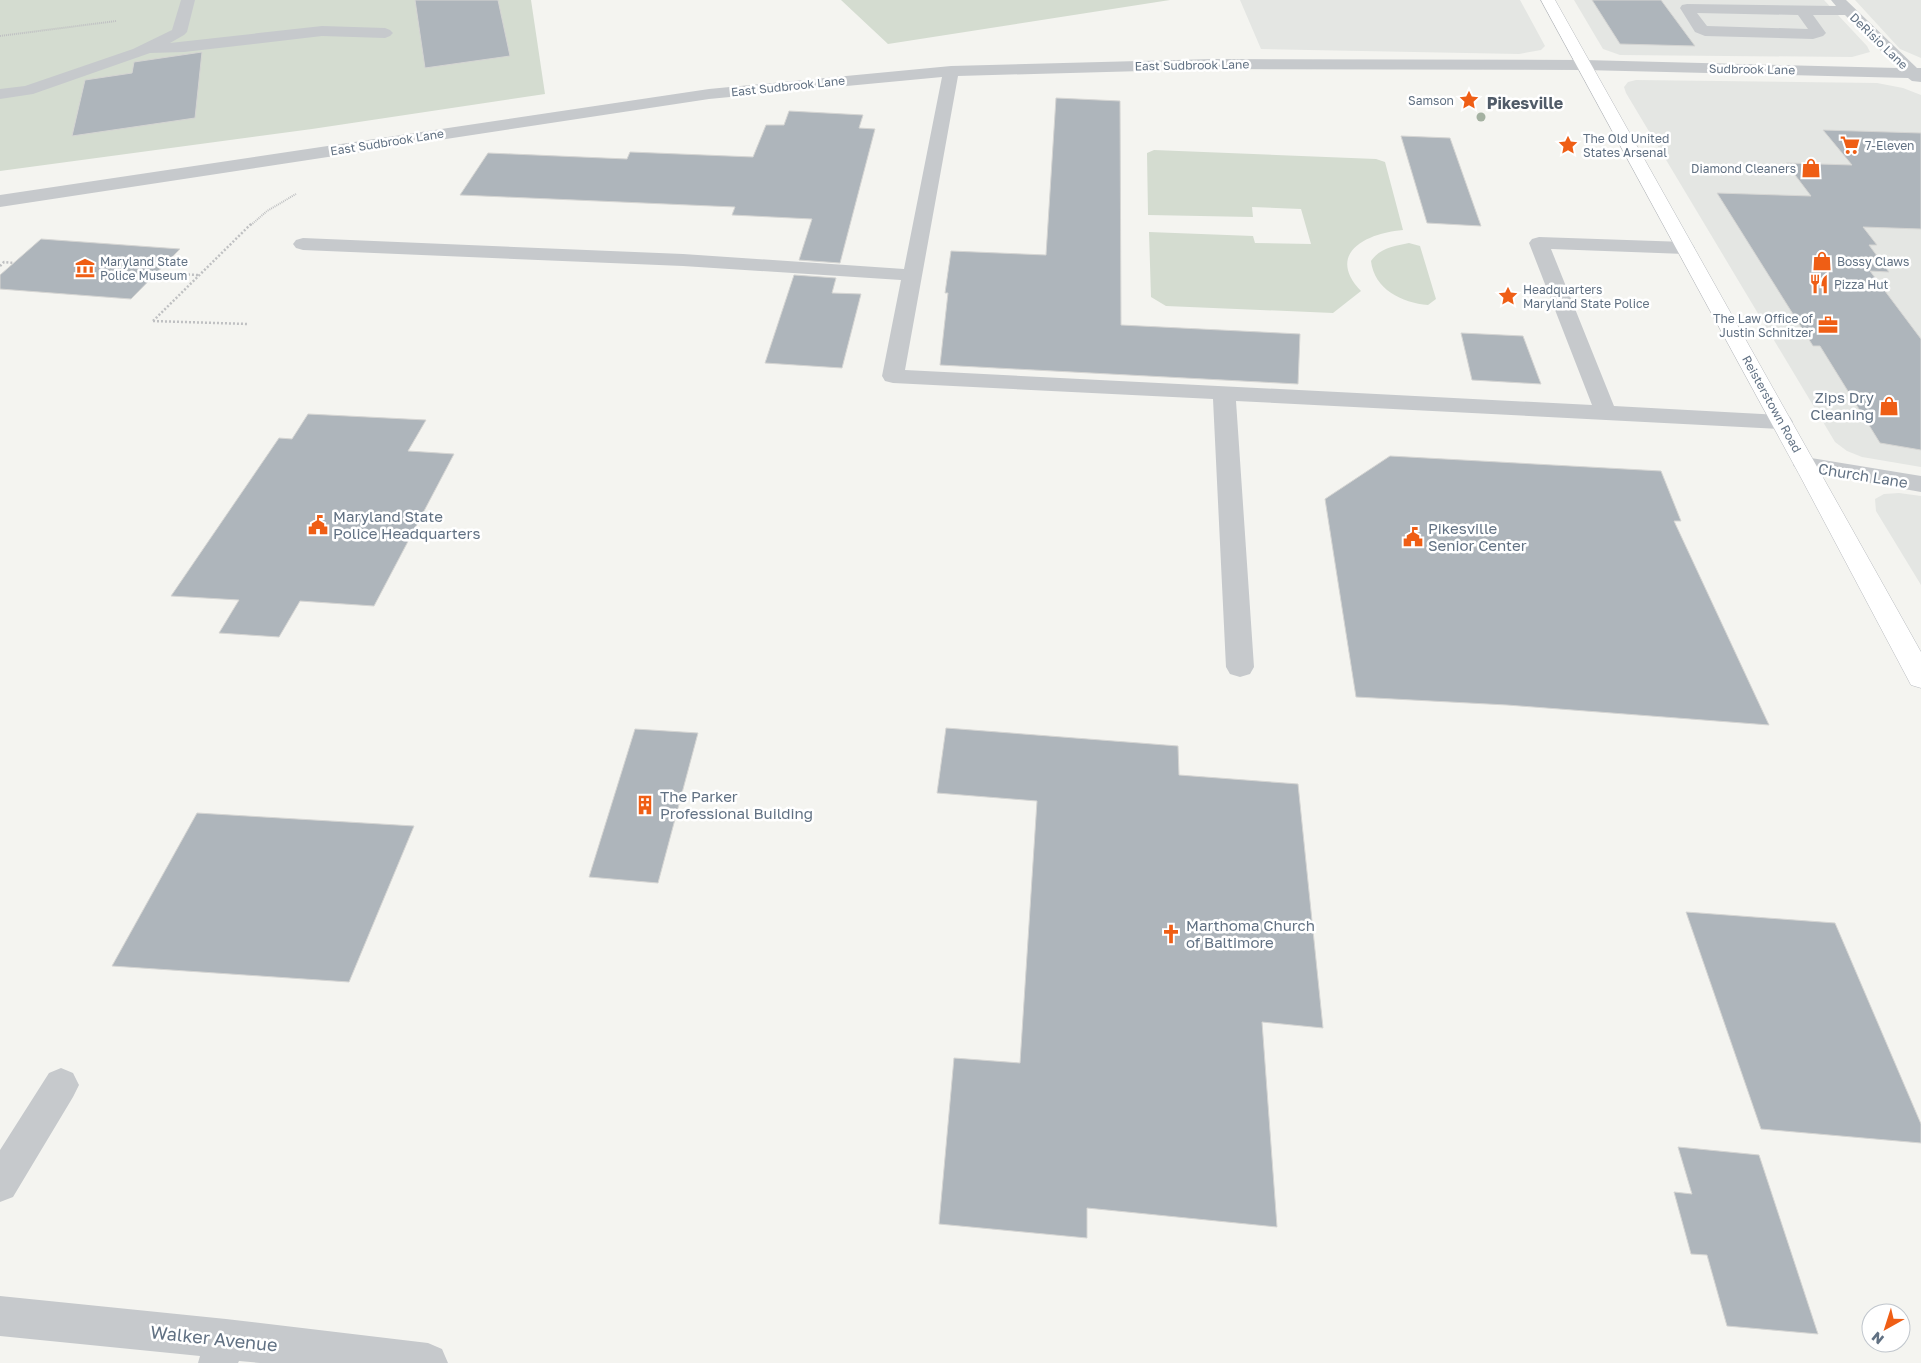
<svg xmlns="http://www.w3.org/2000/svg" width="1921" height="1363" font-family="'Golos Text',sans-serif">
  <rect width="100%" height="100%" fill="#f4f4f0"/>
  <path fill="#e4e6e3" d="M1240,0H1520L1545,46L1541,50L1519,54L1261,49Z
    M1574,0H1824L1867,46L1870,52L1852,57L1620,55L1603,49Z
    M1855,0H1921V58L1900,49Z
    M1636,80L1877,83L1903,88L1921,95V467L1862,457L1847,451L1835,442L1626,93L1624,87L1628,82Z
    M1899,493L1921,496V585L1876,511L1875,499L1884,494Z"/>
  <path fill="#d4dcd0" d="M0,0H531L545,94L312,129L0,171Z
    M841,0H1170L888,44Z
    M1154,150L1376,159L1385,162L1403,230C1367,233 1325,253 1361,291L1333,313L1166,306L1151,297L1149,232L1253,236L1255,243L1311,244L1301,209L1252,207L1253,217L1148,215L1147,153Z
    M1409,243L1420,246L1436,299L1428,305C1402,303 1374,289 1371,261C1380,248 1394,246 1409,243Z"/>
  <path fill="#aeb5bb" stroke="#d5d5d3" d="M415,0H498L510,56L425,68Z
    M1592,0H1661L1695,46L1620,44Z
    M202,52L195,118L72,136L85,80L132,73L134,62Z
    M1056,98L1120,101L1121,325L1300,334L1298,384L940,365L948,293H945L951,251L1046,255Z
    M789,111L863,115L859,128L875,129L840,263L799,260L812,219L732,215L735,207L460,195L488,153L627,159L630,152L753,157L766,125H784Z
    M1823,130L1921,133V229L1863,227L1877,245H1869L1889,272L1870,271L1921,339V450L1880,443L1820,346H1813L1717,193L1811,196L1786,163L1852,165Z
    M1401,136L1450,138L1481,226L1427,223Z
    M41,239L180,249L131,299L0,289V275Z
    M794,275L836,278L832,293L861,294L842,368L765,363Z
    M1461,333L1523,336L1541,384L1472,380Z
    M308,414L426,420L408,451L454,454L374,606L300,601L279,637L219,633L239,600L171,596L279,438L292,439Z
    M1390,456L1661,471L1681,521H1674L1769,725L1507,705L1356,697L1325,499Z
    M946,728L1178,746L1179,775L1298,784L1323,1028L1262,1022L1277,1227L1087,1208V1238L939,1224L954,1058L1020,1063L1037,801L937,793Z
    M635,729L698,733L658,883L589,877Z
    M197,813L414,826L349,982L112,966Z
    M1686,912L1835,923L1921,1124V1143L1761,1129Z
    M1678,1147L1759,1155L1818,1334L1727,1326L1707,1255L1691,1254L1674,1192L1692,1194Z"/>
  <g fill="none" stroke-linecap="round" stroke-linejoin="round">
    <defs>
      <path id="major" d="M1541,0H1555L1921,652V688L1911,685L1799,474Z"/>
    </defs>
    <use href="#major" stroke="#b8bbbf" stroke-width="1"/>
    <path stroke="#bfc0c2" stroke-width="2" stroke-dasharray="1 1" stroke-linecap="butt" d="M0,36L116,21
      M251,225L267,211L296,194"/>
    <path stroke="#bfc0c2" stroke-width="2.5" stroke-dasharray="2 2" stroke-linecap="butt" d="M0,266L4,262L14,263
      M156,273L198,275
      M153,321L252,223
      M153,321L248,324"/>
    <path fill="#c6c9cc" fill-rule="evenodd" d="M181,0H195L187,32L184,35L170,43L322,26L385,28L390,30L393,33L390,36L385,38L322,36L184,52L150,53L33,94L0,99V89L25,86L133,49L172,30Z
      M1831,0H1846L1917,68H1921V82L1912,81L1908,78L1584,70L1215,69L958,76L905,370L1592,405L1529,243L1532,239L1539,237L1685,242L1692,244L1695,248L1692,252L1685,254L1551,249L1614,406L1782,415L1790,417L1793,422L1790,427L1782,429L1236,401L1254,667L1250,674L1240,677L1230,674L1226,667L1213,399L893,383L885,381L882,376L901,280L683,266L303,250L296,248L293,244L296,240L303,238L683,254L904,269L942,77L709,99L0,207V195L709,89L951,66L1215,59L1584,60L1898,68L1845,15H1813L1826,33L1823,36L1813,39L1705,36L1695,32L1680,8L1682,5L1687,4L1836,6ZM1697,13L1798,15L1808,29L1707,26Z
      M1805,457L1921,476V492L1797,470L1793,465L1797,460Z
      M61,1068L73,1073L79,1085L73,1097L13,1197L0,1202V1150L49,1073Z
      M0,1296L226,1319L428,1343L442,1349L448,1363H260L239,1361L238,1363H198L200,1356L0,1336Z"/>
    <use href="#major" fill="#fff" fill-rule="evenodd"/>
  </g>
  <circle fill="#a4b1a1" cx="1481" cy="117" r="4.5"/>
  <defs>
    <symbol id="sight-bare" viewBox="-9 -9 18 18"><path d="M0-6L1.8-2.2L6-1.7L2.9 1.2L3.7 5.4L0 3.3L-3.7 5.4L-2.9 1.2L-6-1.7L-1.8-2.2Z" fill="#ef5e15" stroke="#fff" stroke-width="2.5" paint-order="stroke"/></symbol>
    <symbol id="supermarket-bare" viewBox="-9 -9 18 18"><path d="M-6-5.5h2.5l.6 2H6L4.5 2H-2.5L-4.4-4H-6ZM-1.5 3.2a1.3 1.3 0 1 0 .1 0ZM3 3.2a1.3 1.3 0 1 0 .1 0Z" fill="#ef5e15" stroke="#fff" stroke-width="2.5" paint-order="stroke"/></symbol>
    <symbol id="shop-bare" viewBox="-9 -9 18 18"><path d="M-5-2.5h2.3a2.7 3.5 0 0 1 5.4 0H5L5.5 6h-11ZM-1.5-2.5h3a1.5 2.3 0 0 0-3 0Z" fill="#ef5e15" stroke="#fff" stroke-width="2.5" paint-order="stroke"/></symbol>
    <symbol id="museum-bare" viewBox="-9 -9 18 18"><path d="M0-6L6-3V-2H-6V-3ZM-5-1h2V3h-2ZM-1-1h2V3h-2ZM3-1h2V3H3ZM-6 4H6V6H-6Z" fill="#ef5e15" stroke="#fff" stroke-width="2.5" paint-order="stroke"/></symbol>
    <symbol id="restaurant-bare" viewBox="-9 -9 18 18"><path d="M-5-6h1v4h1v-4h1v4h1v-4h1v5L-1.5 .5V6h-2V.5L-5-1ZM5-6V6H3V1.5H1.5Q1.5-4 5-6Z" fill="#ef5e15" stroke="#fff" stroke-width="2.5" paint-order="stroke"/></symbol>
    <symbol id="office-bare" viewBox="-9 -9 18 18"><path d="M-6-3h4V-5.5h4V-3h4V5H-6ZM-1-4.5V-3h2v-1.5ZM-6 0V1H6V0Z" fill="#ef5e15" stroke="#fff" stroke-width="2.5" paint-order="stroke"/></symbol>
    <symbol id="civic-bare" viewBox="-9 -9 18 18"><path d="M-.6-6.5H3V-4.5H.6V-3L4-1V1h2V6H-6V1h2V-1L-.6-3ZM-1.2 2.5V6h2.4V2.5Z" fill="#ef5e15" stroke="#fff" stroke-width="2.5" paint-order="stroke"/></symbol>
    <symbol id="building-bare" viewBox="-9 -9 18 18"><path d="M-4-6H4V6H1V3H-1V6H-4ZM-2.5-4.3h1.7v1.8h-1.7ZM.8-4.3h1.7v1.8H.8ZM-2.5-1h1.7V.8h-1.7ZM.8-1h1.7V.8H.8Z" fill="#ef5e15" stroke="#fff" stroke-width="2.5" paint-order="stroke"/></symbol>
    <symbol id="church-bare" viewBox="-9 -9 18 18"><path d="M-1.2-6h2.4v3.5h3.3v2.4h-3.3V6h-2.4V-.1h-3.3v-2.4h3.3Z" fill="#ef5e15" stroke="#fff" stroke-width="2.5" paint-order="stroke"/></symbol>
  </defs>
  <g fill-rule="evenodd">
    <use href="#sight-bare" x="1455" y="86" width="28" height="28"/>
    <use href="#sight-bare" x="1554" y="131" width="28" height="28"/>
    <use href="#supermarket-bare" x="1836" y="131" width="28" height="28"/>
    <use href="#shop-bare" x="1797" y="154" width="28" height="28"/>
    <use href="#shop-bare" x="1808" y="247" width="28" height="28"/>
    <use href="#museum-bare" x="71" y="254" width="28" height="28"/>
    <use href="#restaurant-bare" x="1805" y="270" width="28" height="28"/>
    <use href="#sight-bare" x="1494" y="282" width="28" height="28"/>
    <use href="#office-bare" x="1814" y="311" width="28" height="28"/>
    <use href="#shop-bare" x="1875" y="392" width="28" height="28"/>
    <use href="#civic-bare" x="304" y="511" width="28" height="28"/>
    <use href="#civic-bare" x="1399" y="523" width="28" height="28"/>
    <use href="#building-bare" x="631" y="791" width="28" height="28"/>
    <use href="#church-bare" x="1157" y="920" width="28" height="28"/>
  </g>
  <g text-anchor="middle" dominant-baseline="central" stroke-width="5" stroke-linejoin="round" paint-order="stroke">
    <g font-size="12" fill="#617183" stroke="#fff">
      <text transform="translate(1879 41) rotate(44)">DeRisio Lane</text>
      <text transform="translate(1192 65) rotate(-1)">East Sudbrook Lane</text>
      <text transform="translate(1752 69) rotate(1)">Sudbrook Lane</text>
      <text transform="translate(788 86) rotate(-6)">East Sudbrook Lane</text>
      <text transform="translate(387 142) rotate(-9)">East Sudbrook Lane</text>
      <text transform="translate(1772 404) rotate(61)">Reisterstown Road</text>
    </g>
    <g font-size="12" fill="#617183" stroke="#fff" text-anchor="start">
      <text x="1454" y="100" text-anchor="end">Samson</text>
      <text x="1583" y="138">The Old United<tspan x="1583" dy="14">States Arsenal</tspan></text>
      <text x="1865" y="145">7-Eleven</text>
      <text x="1796" y="168" text-anchor="end">Diamond Cleaners</text>
      <text x="100" y="261">Maryland State<tspan x="100" dy="14">Police Museum</tspan></text>
      <text x="1837" y="261">Bossy Claws</text>
      <text x="1834" y="284">Pizza Hut</text>
      <text x="1523" y="289">Headquarters<tspan x="1523" dy="14">Maryland State Police</tspan></text>
      <text x="1813" y="318" text-anchor="end">The Law Office of<tspan x="1813" dy="14">Justin Schnitzer</tspan></text>
    </g>
    <g font-size="15" fill="#617183" stroke="#fff" text-anchor="start">
      <text x="1874" y="397" text-anchor="end">Zips Dry<tspan x="1874" dy="17">Cleaning</tspan></text>
      <text x="333" y="516">Maryland State<tspan x="333" dy="17">Police Headquarters</tspan></text>
      <text x="1428" y="528">Pikesville<tspan x="1428" dy="17">Senior Center</tspan></text>
      <text x="660" y="796">The Parker<tspan x="660" dy="17">Professional Building</tspan></text>
      <text x="1186" y="925">Marthoma Church<tspan x="1186" dy="17">of Baltimore</tspan></text>
    </g>
    <g font-size="15" fill="#617183" stroke="#fff">
      <text transform="translate(1863 475) rotate(9)">Church Lane</text>
    </g>
    <g font-size="16" font-weight="bold" fill="#505b68" stroke="#fff">
      <text x="1525" y="103">Pikesville</text>
    </g>
    <g font-size="18" fill="#617183" stroke="#fff">
      <text transform="translate(214 1338) rotate(6)">Walker Avenue</text>
    </g>
  </g>
  <g transform="translate(1886 1328) rotate(219)"><circle r="24" fill="#ffffff" stroke="#c0c6cd"/>
  <path d="M0-4L9 19L0 12L-9 19Z" fill="#ef5e15"/>
  <text y="-8" font-size="14" font-weight="bold" text-anchor="middle" fill="#617183">N</text>
  </g>
</svg>
